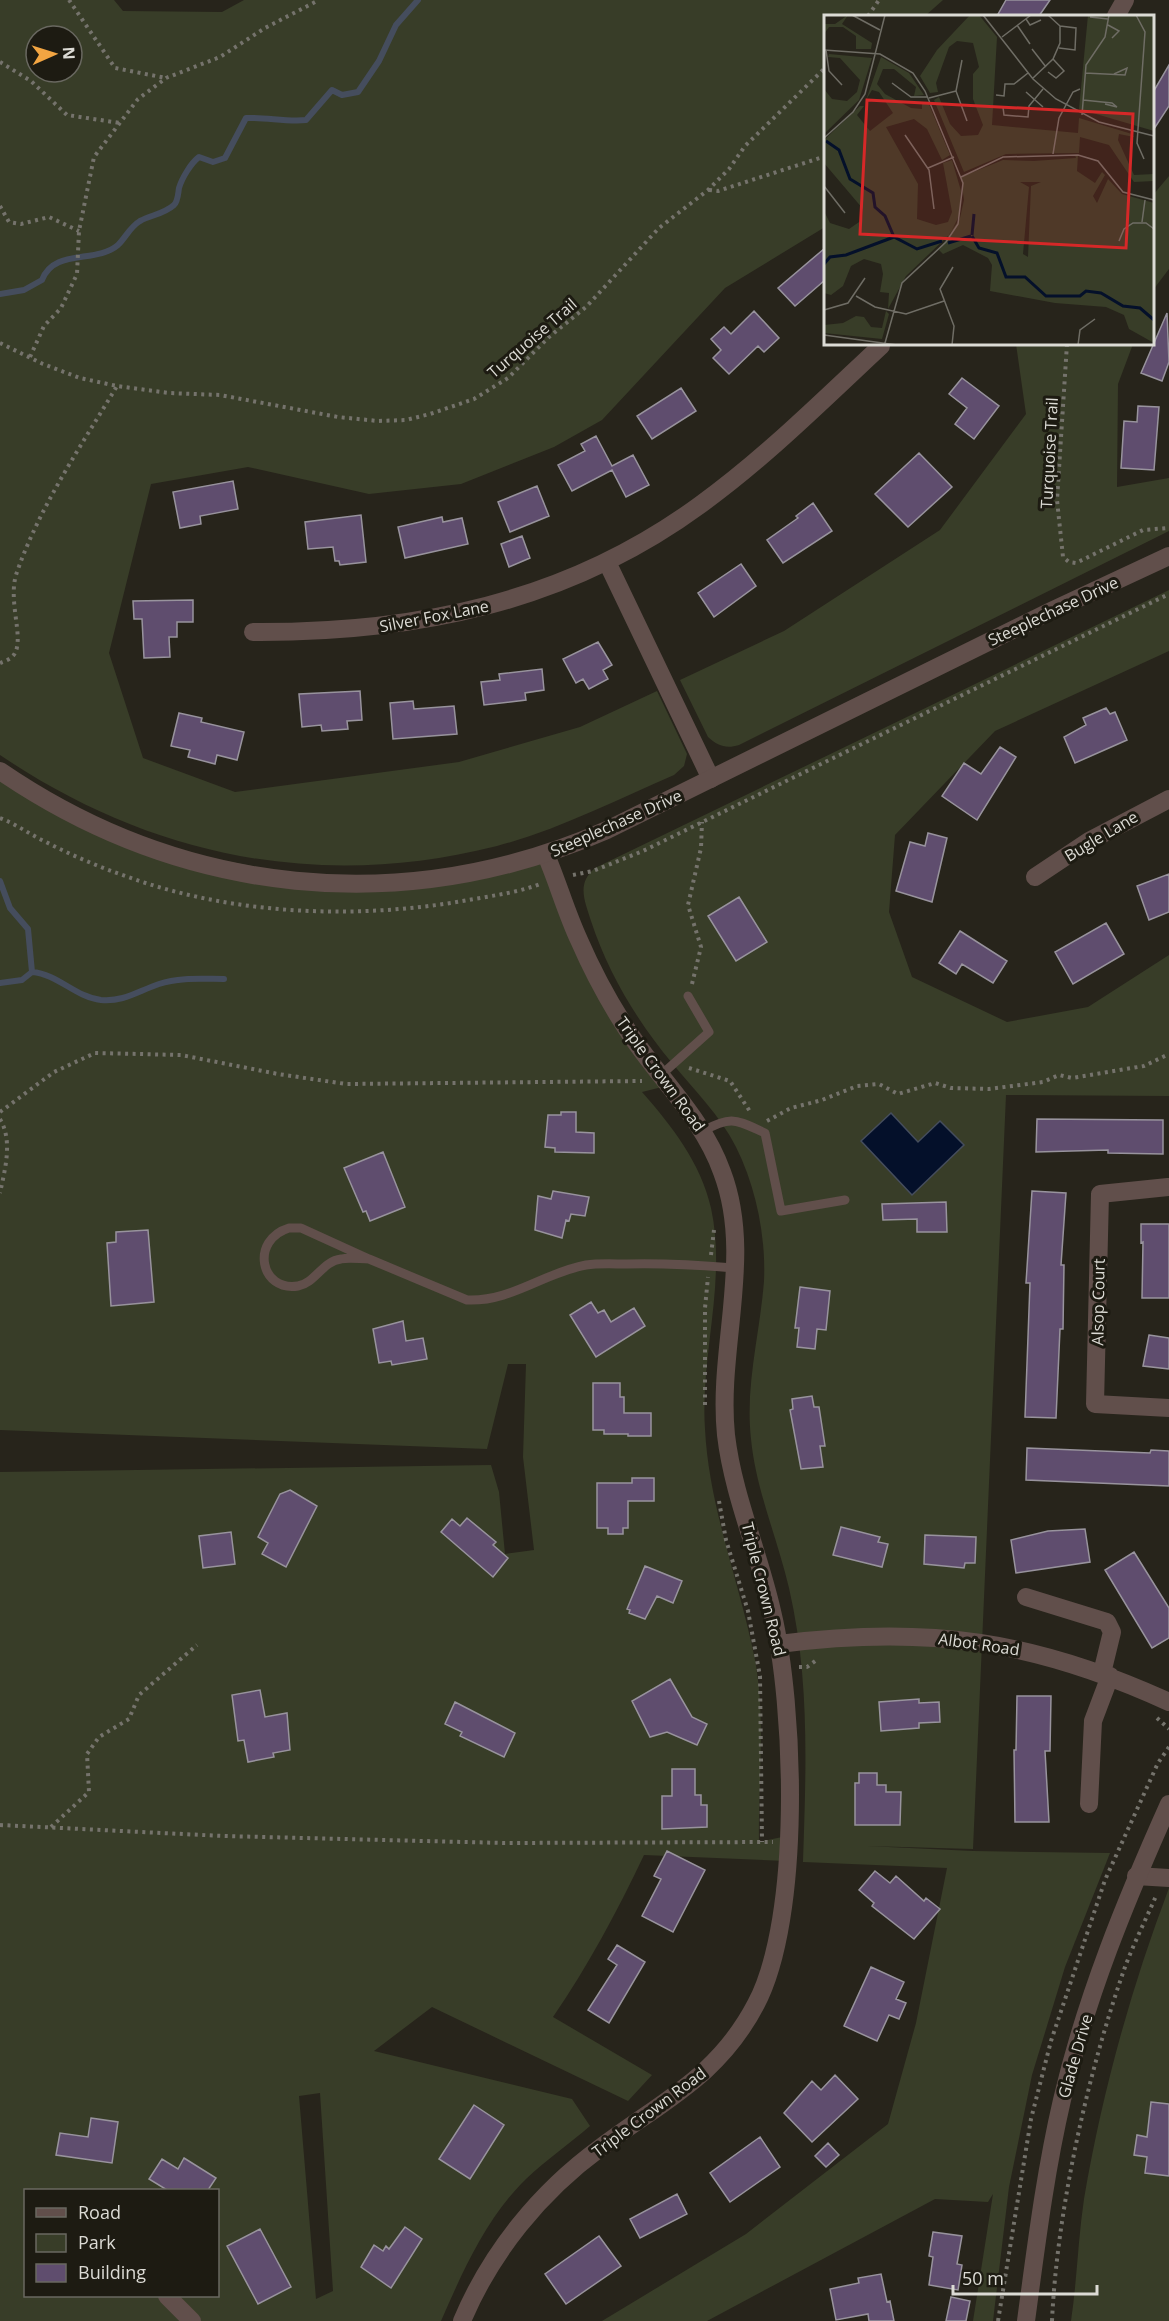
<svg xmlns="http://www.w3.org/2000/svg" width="1169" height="2321" font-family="'Open Sans',sans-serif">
  <rect width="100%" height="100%" fill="#27241b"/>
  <path fill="#383d28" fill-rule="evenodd" d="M0,0H114L123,11L222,12L244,0H943L925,16H826L825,227L725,288L602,420L554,447L461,484L369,494L248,467L151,484L109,653L143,758L235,792L459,762L580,727L657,691L687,754L684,766L674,775C616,800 558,830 497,846C319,891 151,857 0,755ZM36,36H72V72H36Z
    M1169,176V269L1153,290V195Z
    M1016,344H1133L1118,384L1117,487L1169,478V531L739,745C726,749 718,746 708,737L680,680L784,631L940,530L1026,414Z
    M1169,590V651L995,731L895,835L889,912L912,977L1007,1022L1088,1007L1169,955V1096L1006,1095L973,1849L867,1846L973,1851L1110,1853L1065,1967L1032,2075L1009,2187L993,2321H973L993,2194L988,2202L935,2199L707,2321H602L746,2234L888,2124L916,2023L947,1868L803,1862C806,1769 810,1679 789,1588C777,1537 756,1490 751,1439C745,1385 760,1334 764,1281C766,1236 756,1187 736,1147C720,1115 694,1090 672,1063C637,1021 608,973 591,921C585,901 576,884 595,868Z
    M0,771L132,843L345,884L546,855L578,939L670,1085L642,1092C671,1125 701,1163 711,1208C727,1282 700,1355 705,1429C709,1508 740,1583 755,1660C766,1719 758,1782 759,1842L787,1836L786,1861L644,1855C617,1912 588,1966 553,2017L652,2075L628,2101L432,2007L374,2051L572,2099L590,2126C569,2144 546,2160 526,2179C486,2218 463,2271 441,2321H0V1472L491,1465L499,1492L505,1554L534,1550L523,1457L526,1364H508L487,1449L0,1430ZM320,2093L333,2291L316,2299L299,2096ZM26,2190H218V2296H26Z
    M1169,1888V2321H1071C1077,2281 1078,2239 1084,2199C1102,2093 1131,1988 1169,1888Z"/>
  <path fill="#04102a" stroke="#454d5d" stroke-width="1.5" d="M891,1113L918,1142L940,1121L964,1145L912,1195L861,1141Z"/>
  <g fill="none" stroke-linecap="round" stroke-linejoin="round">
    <path stroke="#454d5d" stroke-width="6" d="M0,294L24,290L42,280C54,248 96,264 118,245C126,237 130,227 140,221C151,215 164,214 174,205C178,201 178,194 179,188C182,178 191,163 199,157L213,162L225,158L246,118C266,117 286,122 306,120L332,90L342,95L358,92L379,61L396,25L418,0
      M0,881L10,908L28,929L32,972
      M32,972C58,974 75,997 101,1000C124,1002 138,991 159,984C179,977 203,979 224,979
      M0,983L22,980L32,972"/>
  </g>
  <path fill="#5f4d6e" stroke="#98939d" stroke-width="1.5" d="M1006,0H1050L1039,16H997Z
    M1169,65V106L1152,132V94Z
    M825,248V280L795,306L778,288Z
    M754,311L779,338L764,352L758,346L729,374L713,358L721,350L711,339L724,327L731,334Z
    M1167,313L1169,362L1162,381L1141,373Z
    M962,378L999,406L974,439L955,424L967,408L949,394Z
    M681,388L696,411L652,439L637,416Z
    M1138,406L1159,407L1154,470L1121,468L1124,421L1137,422Z
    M596,436L612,466L633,455L649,485L626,497L612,470L572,491L558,465L585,451L581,444Z
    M919,453L952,487L908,527L875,494Z
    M233,481L238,509L200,516L201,524L180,528L173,492Z
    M537,486L549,516L510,532L498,502Z
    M813,503L832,531L783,563L767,540L798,518L796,516Z
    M361,515L366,562L340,565L339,561H335L333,547L308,549L305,522Z
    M442,517L443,522L462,518L468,544L405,558L398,527Z
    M522,536L530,558L509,567L501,544Z
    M741,564L756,586L714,617L698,593Z
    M193,600V622H177V637H169L170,657L144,658L142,619H134L133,601Z
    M598,642L612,665L603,670L608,679L589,689L583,679L576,683L563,659Z
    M542,669L544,690L525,693L526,700L484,705L481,682L500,680L499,674Z
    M360,691L362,720L347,721L348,729L322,731L321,725L302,727L299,694Z
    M413,701L414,709L454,706L457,734L393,739L390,703Z
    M1106,708L1110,714L1115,712L1127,740L1075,763L1064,737L1086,725L1083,718Z
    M179,713L202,718L201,722L244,732L237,760L217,755L215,764L188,757L190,750L171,746Z
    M1000,747L1016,757L977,820L942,796L964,763L981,774Z
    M928,833L947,838L932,902L896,891L910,842L925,846Z
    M1169,874V912L1149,920L1137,886Z
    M739,897L767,942L736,961L708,916Z
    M1106,923L1124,954L1073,984L1055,952Z
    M960,931L1007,961L993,983L962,964L956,974L939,963Z
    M561,1112H576V1132L594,1133V1153L555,1152V1148L545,1147L548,1115H561Z
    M1037,1119L1163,1120V1154L1108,1153V1150L1036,1152Z
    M383,1152L405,1207L370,1221L366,1211L363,1212L344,1168Z
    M553,1191L589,1197L585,1216L571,1214L569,1221L566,1220L562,1238L535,1230L538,1196L551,1199Z
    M1032,1191L1066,1193L1061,1265H1064L1063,1329H1060L1056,1418L1025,1417L1030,1283H1026Z
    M946,1202L947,1232H917V1219L883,1220L882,1204Z
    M1141,1224H1169V1298H1142L1143,1242L1141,1243Z
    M148,1230L154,1302L111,1306L107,1243L116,1242V1232Z
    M800,1287L830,1291L826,1330L817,1329L815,1349L797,1347L799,1328H795Z
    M591,1302L598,1313L604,1310L611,1322L634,1308L645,1326L596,1357L570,1315Z
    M403,1321L406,1341L423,1338L427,1359L392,1365L391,1361L379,1363L373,1329Z
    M1149,1335L1169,1338V1369L1143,1366Z
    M593,1383H620V1397H624V1413H651V1436H628V1434H604V1430H593Z
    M812,1396L814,1407H819L825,1446H820L823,1467L801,1469L790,1410L793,1409L792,1399Z
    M1027,1448L1150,1453L1151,1450L1169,1451V1486L1026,1480Z
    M632,1478H654V1501H628V1528H623V1534H608V1528H597V1483H632Z
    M290,1490L317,1506L286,1567L262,1554L268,1543L258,1537L280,1494Z
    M467,1518L496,1542L493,1545L508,1558L493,1577L441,1532L452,1519L460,1526Z
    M841,1527L880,1537L878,1542L888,1544L882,1567L833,1555Z
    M1085,1529L1090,1562L1016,1573L1011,1540L1048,1531Z
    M231,1532L235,1564L203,1568L199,1536Z
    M925,1535L976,1537L975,1563H965L964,1568L924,1564Z
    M1134,1552L1169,1608V1638L1152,1648L1105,1570Z
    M645,1566L682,1581L673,1603L657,1596L645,1619L629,1613L630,1610L627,1609Z
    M670,1679L692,1717L707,1724L697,1745L667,1732L650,1737L632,1701Z
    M260,1690L265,1717L287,1713L290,1750L273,1753L274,1757L248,1762L244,1740L238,1741L232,1695Z
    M1017,1696H1051L1050,1751H1045L1049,1822H1015L1014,1750H1016Z
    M919,1699V1703L939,1702L940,1722L919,1723V1728L881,1731L879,1702Z
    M455,1702L515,1733L504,1757L460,1736L462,1732L445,1724Z
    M672,1769H695V1795H701V1805H707V1827L662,1829V1796H672Z
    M859,1773H877V1785H886V1792H901L900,1825H855V1783H859Z
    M667,1851L705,1870L673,1932L642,1916L661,1879L654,1876Z
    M875,1871L890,1883L896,1876L924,1901L926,1898L940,1909L914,1939L872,1906L874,1903L859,1890Z
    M617,1945L645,1962L609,2023L588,2010L617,1965L608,1959Z
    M871,1967L904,1982L896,1999L906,2003L899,2019L889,2015L877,2041L844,2026Z
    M835,2075L858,2099L812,2142L784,2113L812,2081L821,2090Z
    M1151,2102L1169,2104V2176L1145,2173L1147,2157L1134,2155L1137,2135L1147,2137Z
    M474,2105L504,2125L470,2179L439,2159Z
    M91,2118L118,2122L112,2163L56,2155L60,2133L88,2137Z
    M760,2137L780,2167L730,2202L710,2173Z
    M828,2143L839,2155L826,2167L815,2156Z
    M184,2158L216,2178L208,2190H167L149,2179L162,2159L178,2169Z
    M677,2194L687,2214L640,2238L630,2219Z
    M405,2227L422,2239L391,2288L361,2267L374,2245L383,2251L386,2246L389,2249Z
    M260,2229L291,2287L258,2304L227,2246Z
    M933,2232L962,2236L957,2264L962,2265L958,2290L929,2285L933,2257L929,2256Z
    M599,2236L621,2266L566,2304L545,2274Z
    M881,2274L887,2302L890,2301L894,2321H869L868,2314L836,2320L830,2289L859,2283L858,2278Z
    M951,2297L970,2301L966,2321H946Z"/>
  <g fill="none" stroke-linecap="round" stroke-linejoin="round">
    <path stroke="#75736c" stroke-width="4" stroke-dasharray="3 4.5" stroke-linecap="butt" d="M69,0L115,68L166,78
      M868,16L879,0
      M0,62L31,81L67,115L120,123
      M709,190L718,191L826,156
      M0,206L9,222L21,224L49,217L79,231
      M0,343L43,364L80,378L117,386L169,393L220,395L338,417L378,421L406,420L430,414L474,399L508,378L549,337L586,307L659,228L708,190L729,169L745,146L826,67
      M1067,344L1057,500L1063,557L1069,562L1076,563L1143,530L1169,528
      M30,357L44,326L61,308L77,274L79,231L94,157L138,99L166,78L220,57L265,28L319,0
      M0,663C5,661 12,659 15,653C24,636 7,599 17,572C40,506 81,446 117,386
      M0,818C16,824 29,834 44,841C71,855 99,867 128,877C236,916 362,920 474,899C497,895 519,892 540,884
      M573,875L593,871L643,851L1169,594
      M692,984L701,947L688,905L701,848L702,822
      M689,1068L730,1081L751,1113
      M0,1112L54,1072L95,1053L181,1055L278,1074L346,1084L642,1081
      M0,1119C13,1141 5,1169 0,1193
      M767,1121L791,1108L822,1100L857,1086L879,1084L898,1094L935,1083L951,1088L989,1089L1043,1082L1059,1075L1072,1078L1144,1066L1169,1054
      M711,1255L714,1230
      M705,1405V1308L708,1277
      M719,1501L726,1540L748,1611L760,1676L762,1842
      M799,1667H807L818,1659
      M1157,1718L1169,1729
      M0,1825L223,1836L505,1843L773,1842
      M51,1827L89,1792L87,1754L99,1737L129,1719L139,1695L197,1645
      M998,2321L1031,2119L1051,2041L1105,1880L1158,1763L1169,1747
      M1052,2321C1057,2210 1088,2072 1125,1967C1134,1943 1146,1919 1156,1896"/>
    <path stroke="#614f4b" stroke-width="9" d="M661,1075L709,1032L688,996
      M703,1131C732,1115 736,1120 765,1133L781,1211L845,1200
      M289,1228H301L369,1259C360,1259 349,1257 341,1259C323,1261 315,1283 298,1286C260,1292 250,1240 289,1228Z
      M369,1259L467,1300C511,1302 543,1273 586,1265C599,1263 614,1264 627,1264C663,1263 698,1265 734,1268"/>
    <path stroke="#614f4b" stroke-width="18" d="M1116,16L1125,0
      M607,562L711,779
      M253,632C415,633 566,603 700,505C765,458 822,401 881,346
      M1035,877L1089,841L1169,799
      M1168,1187L1100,1194L1095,1404L1169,1408
      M1026,1597L1107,1622L1112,1632L1102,1673
      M779,1644C926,1625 1034,1640 1169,1702
      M1089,1804L1093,1721L1110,1676
      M1136,1876L1169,1878
      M167,2296L192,2321
      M462,2321C491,2252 540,2192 600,2148C662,2101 718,2077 756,2004C802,1917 795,1706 772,1611C759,1553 733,1495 726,1435C717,1348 754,1256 722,1172C702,1116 657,1077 626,1028C608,1000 592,970 579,940C566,912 558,883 546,855"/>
    <path stroke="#614f4b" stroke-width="18" d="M0,771C183,896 403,919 607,830L1051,611L1169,556
      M1026,2321C1036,2247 1045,2173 1062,2100C1086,1997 1126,1900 1169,1804"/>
  </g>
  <g text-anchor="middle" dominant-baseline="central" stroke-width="6" stroke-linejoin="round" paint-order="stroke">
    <g font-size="16" fill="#dcdbd5" stroke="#1d1b12">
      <text transform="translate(532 338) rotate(-41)">Turquoise Trail</text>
      <text transform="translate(1049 453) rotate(-87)">Turquoise Trail</text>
      <text transform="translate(1053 611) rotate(-25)">Steeplechase Drive</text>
      <text transform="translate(434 616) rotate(-11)">Silver Fox Lane</text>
      <text transform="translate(616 823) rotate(-24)">Steeplechase Drive</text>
      <text transform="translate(1101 836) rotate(-31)">Bugle Lane</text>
      <text transform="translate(661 1074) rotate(54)">Triple Crown Road</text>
      <text transform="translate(1098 1302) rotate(-89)">Alsop Court</text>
      <text transform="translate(764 1589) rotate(76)">Triple Crown Road</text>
      <text transform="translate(979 1644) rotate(8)">Albot Road</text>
      <text transform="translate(1075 2056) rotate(-74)">Glade Drive</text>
      <text transform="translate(649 2112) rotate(-37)">Triple Crown Road</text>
    </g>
  </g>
  <g transform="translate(824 15)">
    <rect width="330" height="330" fill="#27241b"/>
    <path d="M24,0L18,9L48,28L47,34H32V21L19,12H5L0,19V9H11ZM146,0H155L173,22L168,110L254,118L255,103L308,119L310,122L295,119L294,125L310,160L330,159V166L310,167L285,130L256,122L255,138L182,139L140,157L110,85L115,82L126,109L137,121L154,120L159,110L149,84V59L155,52L149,28L133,26L125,32L112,68L114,77L106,78L96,61L113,35ZM264,0H330V116L255,94ZM5,39L48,43L35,85L0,119V74L8,84L23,86L33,77L36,65L16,43L4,42ZM57,42L85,58L100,80L90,81L92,72L70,54H59L53,69L61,79L87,93L98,94V87H104L126,140L118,145L103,114L90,104L62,112L94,169L93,204L112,210L124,207L128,197L119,148L128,145L137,176L135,201L126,219L82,261L64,294L65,278L56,277L59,259L57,249L40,244L27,251L19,271L7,280L0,278V196L6,208L25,214L38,205L39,194L0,148V125L36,91H40L33,100L46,116L69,98L55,77L48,75L42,85ZM251,140H254L253,156L271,168L278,157L281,160L269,181L273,188L284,164L298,179L330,188V328L305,314L300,300L282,292L231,288L166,276L168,250L164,243L139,230L119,239L115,235L136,203L140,185L137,162L179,145L210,146L252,143ZM196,167H217L207,171L204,242L199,239L205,172ZM62,296L65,299L58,324L0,318V310L19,308L32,301L40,302L47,312L58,313Z" fill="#383d28" fill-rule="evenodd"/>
    <path fill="none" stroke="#04102a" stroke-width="3" d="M2,126L15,135L26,164L49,178L51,192L61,201L70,222M148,220L150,199M148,221L155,233L173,238L182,262H201L222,281H256L262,276L277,278L299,291L316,293L330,305M124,228L147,221M0,249L6,242L22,240L70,222L93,234L118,226"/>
    <path fill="none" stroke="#6f6d65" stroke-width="1.5" d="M28,0L56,15M159,0L209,64L232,84L275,107L330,121M312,0L321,17L313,128L320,144M266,2L284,4M202,4L206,10L217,5M193,10L206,29M284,10L295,16L288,23M178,22L207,0M235,33L251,35L252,13L236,11M208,34L222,52M0,35L56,39L89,58L101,76L139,168L134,209L122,227L78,268L61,328M2,35L5,56L18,70M138,45L132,76L143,106M224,57L232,63L240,56L229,44M261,58L301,60L303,53L290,59M209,63L229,44L236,28V11L224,0M68,68L87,82H104M202,77L219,92M172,80L180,81L181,69H190L204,58M105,83L132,76M259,85L288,88L293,92L281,89M179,92L180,100L204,102L205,91L219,74M258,100L262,50L281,22L285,0M81,120L105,155L110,194M0,123L29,97L41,79L61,0M229,139L235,103L249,77L256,74M104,153L130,142M137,162L179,142L254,140L274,146L299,177L330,185M0,171L21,198M318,207L321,185M295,226L300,214L309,208H322L330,214M32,281L51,292L82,299L120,286M0,295L24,288L41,263M0,320L73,330M128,330L130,311L116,274L129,252M254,330L256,315L271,304"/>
    <path fill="#d62828" fill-opacity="0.15" stroke="#d62828" stroke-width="3" d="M43,85L309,99L302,233L36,219Z"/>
    <rect width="330" height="330" fill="none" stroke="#dcdbd5" stroke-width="3"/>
  </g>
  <rect x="24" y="2189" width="195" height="108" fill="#1d1b12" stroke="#696860" stroke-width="1.5"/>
  <rect x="36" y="2208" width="30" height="9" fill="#614f4b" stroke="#696860" stroke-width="1.5"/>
  <text x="78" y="2219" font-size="18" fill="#dcdbd5">Road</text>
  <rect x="36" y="2234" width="30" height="18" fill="#383d28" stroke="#696860" stroke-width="1.5"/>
  <text x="78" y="2249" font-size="18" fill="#dcdbd5">Park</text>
  <rect x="36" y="2264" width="30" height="18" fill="#5f4d6e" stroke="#696860" stroke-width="1.5"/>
  <text x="78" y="2279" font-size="18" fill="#dcdbd5">Building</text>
  <g transform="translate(54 54) rotate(87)"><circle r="28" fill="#1d1b12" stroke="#696860" stroke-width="1.5"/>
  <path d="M0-4.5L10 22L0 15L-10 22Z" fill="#f2a542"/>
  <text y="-9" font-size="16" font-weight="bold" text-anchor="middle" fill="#dcdbd5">N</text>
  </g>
  <path d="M953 2285v9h144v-9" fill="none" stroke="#dcdbd5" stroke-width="3"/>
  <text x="962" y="2285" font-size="18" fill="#dcdbd5" stroke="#1d1b12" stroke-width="4.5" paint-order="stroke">50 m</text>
</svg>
